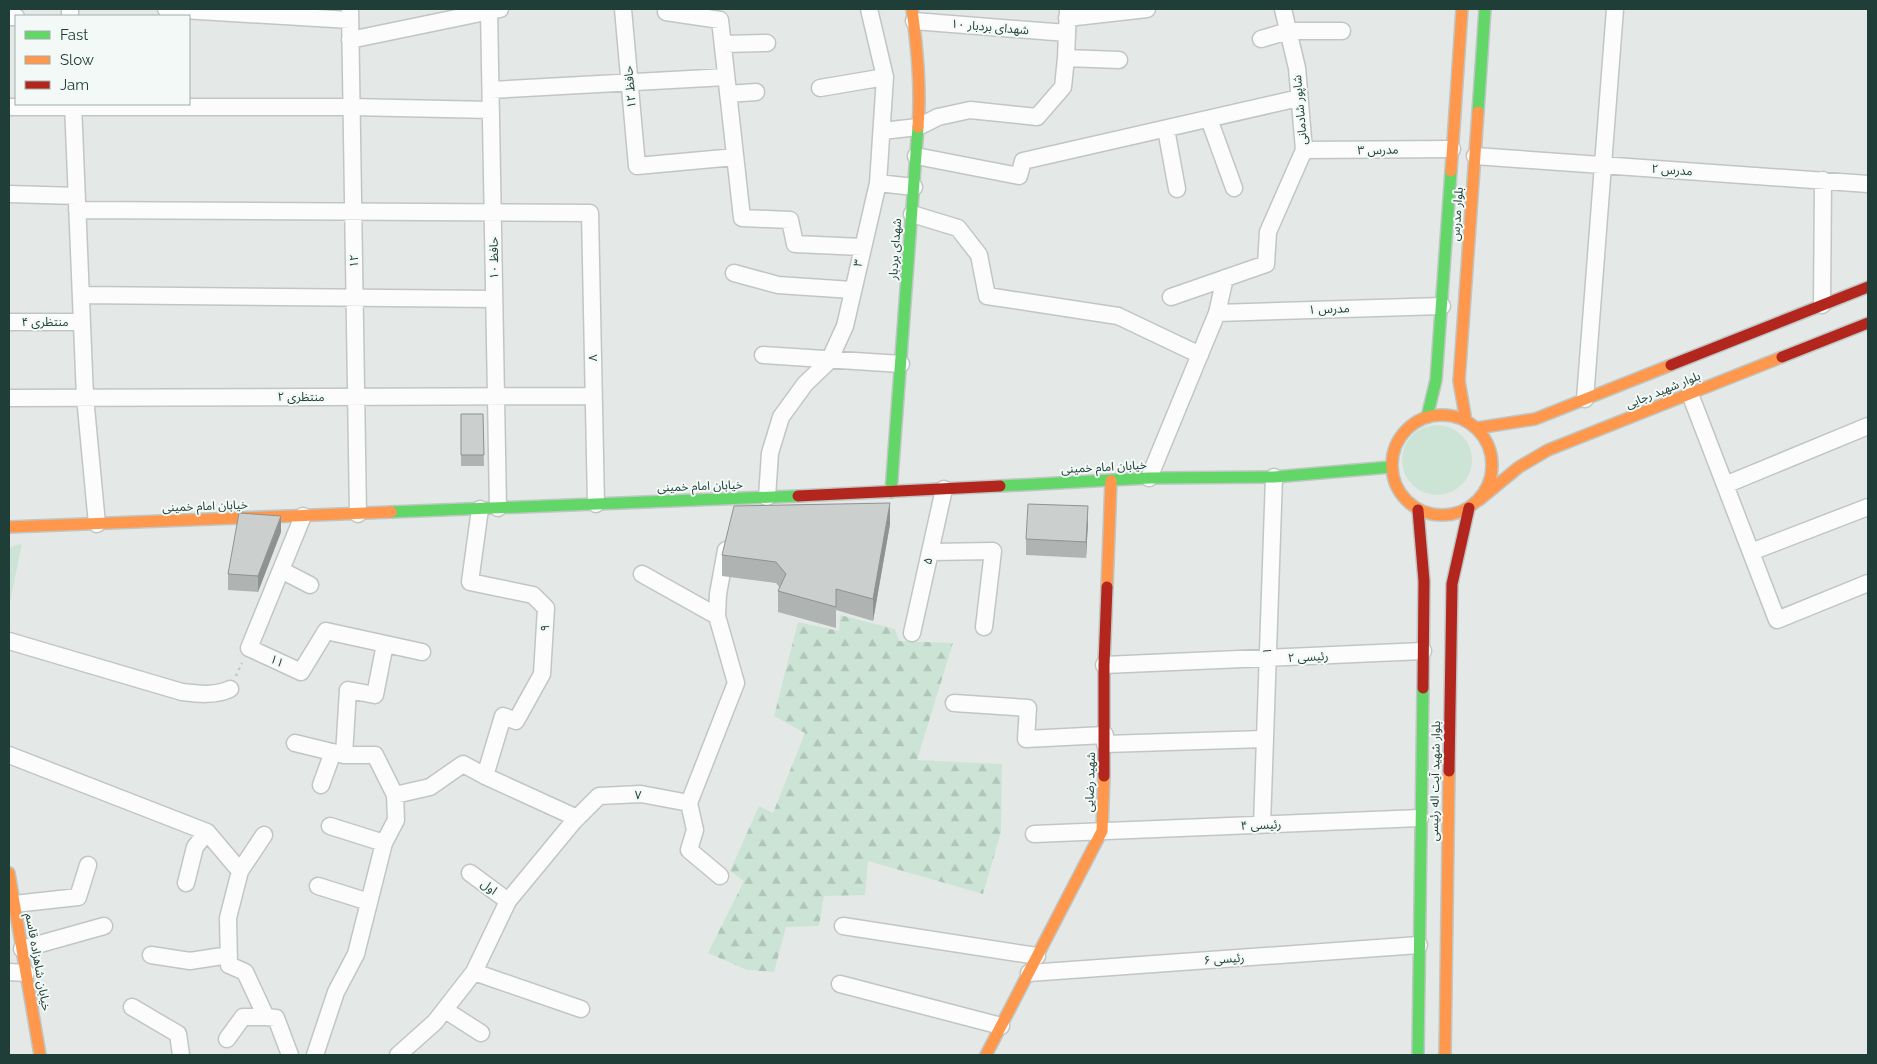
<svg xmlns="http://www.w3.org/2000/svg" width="1877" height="1064" font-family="Raleway,'Noto Sans Arabic',sans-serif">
  <defs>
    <pattern id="forest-firs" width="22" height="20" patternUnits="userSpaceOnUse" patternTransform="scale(1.25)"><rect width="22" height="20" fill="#cce4d5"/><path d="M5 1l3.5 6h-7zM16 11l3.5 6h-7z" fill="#afc5b8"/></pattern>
  </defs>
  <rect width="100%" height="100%" fill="#e4e9e7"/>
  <path fill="#cce4d5" d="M1402 460a35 35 0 1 1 70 0a35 35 0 1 1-70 0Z
    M22,543L9,607V548Z"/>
  <path fill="url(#forest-firs)" d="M840,615L895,629L899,641L953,643L917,760L1002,764L1001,832L983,894L868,861L865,895L824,896L819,926L786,927L774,972L747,970L708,953L744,881L730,871L759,806L773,813L805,733L774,716L798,622L839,631Z"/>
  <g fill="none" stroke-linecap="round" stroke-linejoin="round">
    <defs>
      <path id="street" d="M70,9V16
        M166,9L350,20
        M350,9L358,514
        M489,9L498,508
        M623,9L637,166L735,157
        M667,9L666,12L720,20L742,218L790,220L795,244L862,247
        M9,17H16
        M1067,18L1147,9
        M914,21L1067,33
        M1261,39L1288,31H1342
        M350,40L500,9
        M723,44L767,43
        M1066,58L1119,60
        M820,88L885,77
        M491,90L726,77
        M728,94L756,92
        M73,104L85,397L97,524
        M9,107H351L491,110
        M1209,119L1234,188
        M1166,129L1177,189
        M882,131L918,127L938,117L970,110L1037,117L1063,87L1066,58L1068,9
        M1304,150L1452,149
        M916,156L1019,176L1023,161L1299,98
        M1475,156L1868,184
        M878,183L914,187
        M9,194L77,196
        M77,210L590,213L596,504
        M912,214L958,228L979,255L987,296L1118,316L1200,355
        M734,273L778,285L852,290
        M81,295L494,299
        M1171,297L1266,264L1268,232L1304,150L1297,68L1283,9
        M1822,305L1823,180
        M1217,313L1442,306
        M9,322H82
        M763,355L901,364
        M1690,394L1777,620L1868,583
        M9,398L594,396
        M1585,399L1615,9
        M1149,478L1217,313L1225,278
        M1725,485L1868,426
        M767,497L770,453L781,417L805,384L829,361L845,326L878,183L885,77L869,9
        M480,509L470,582L533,595L546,608L542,674L516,721L503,716L485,776
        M303,516L249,648L301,672L326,631L422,652
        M930,552L993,551L984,627
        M1751,552L1868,507
        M281,570L310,585
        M642,574L717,616
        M912,633L944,489
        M9,641L182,692C198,694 215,696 230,689
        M385,644L375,695L348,690L344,755H375L395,795
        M1104,665L1423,651
        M954,703L1028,708L1026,739L1105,735
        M295,743L344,755
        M1105,744L1264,739
        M9,755L207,832L240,871L228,918L229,965L245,972L266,1017L276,1018L290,1055
        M321,785L333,752
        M689,803L695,830L689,850L720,876
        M1262,825L1274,477
        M330,826L384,843
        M1034,834L1420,818
        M240,871L264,835
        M470,873L508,901
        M186,883L195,847L207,832
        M318,886L369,902
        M14,904L78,897L88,865
        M843,926L1037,956
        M22,949L104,926
        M151,955L190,961L229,955
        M9,972L26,973
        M474,972L581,1009
        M1029,973L1419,945
        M840,984L1001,1026
        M132,1007L178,1034L181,1055
        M445,1010L481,1033
        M227,1039L243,1017H266
        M315,1055L336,992L356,954L384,843L396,820L395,795L430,787L463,764L485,776L577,818
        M398,1055L435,1022L474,972L508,901L574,821L599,796L641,794L689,803L736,683L717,616L718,594L726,550"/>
      <path id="fast" d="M1478,112L1485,9
        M1427,417L1436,380L1451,171
        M1000,486L1149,478L1274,477L1391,467
        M891,492L918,127
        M391,512L798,496
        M1418,1055L1423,688"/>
      <path id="slow" d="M912,9C917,48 921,87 918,127
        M1451,171L1462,9
        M1392 465a50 50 0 1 1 100 0a50 50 0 1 1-100 0Z
        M1466,421L1459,381L1478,112
        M1477,428L1535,419L1671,365
        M1479,500L1519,467L1548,450L1782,357
        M9,527L391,512
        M1107,587L1111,481
        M9,873L40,1055
        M986,1055L1102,831L1104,776
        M1445,1055L1449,771"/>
      <path id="jam" d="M1782,357L1868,323
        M1671,365L1868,287
        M798,496L1000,486
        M1418,510L1424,581L1423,688
        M1449,771L1452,584L1469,508
        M1104,776V665L1107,587"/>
    </defs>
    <use href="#street" stroke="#c1c6c4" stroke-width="19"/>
    <use href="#fast" stroke="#bfc7c5" stroke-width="14"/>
    <use href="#slow" stroke="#bfc7c5" stroke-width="14"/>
    <use href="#jam" stroke="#bfc7c5" stroke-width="14"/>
    <path stroke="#c0cac8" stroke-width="2.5" stroke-dasharray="2.5 4" stroke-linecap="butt" d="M236,676L242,663"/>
    <use href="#street" stroke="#fbfcfb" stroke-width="16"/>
    <use href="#fast" stroke="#63d668" stroke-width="11"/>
    <use href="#slow" stroke="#ff974d" stroke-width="11"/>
    <use href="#jam" stroke="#b3261e" stroke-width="11"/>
  </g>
  <path fill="#afb3b1" d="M461,414H483L484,466H461Z
    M1088,522L1086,558L1026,555V539Z
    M890,524L873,621L836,610V628L778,612V591L780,588L776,583L722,576V555Z
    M281,532L258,592L228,590V574Z"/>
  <path fill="#8e9290" d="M890,503V524L873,621V599Z
    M1088,506V522L1086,558V542Z
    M281,516V532L258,592V576Z"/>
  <path fill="#cbd0ce" stroke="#8e9290" d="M461,414H483L484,455H461Z
    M890,503L873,599L836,589V607L778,591L786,574L776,562L722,555L734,506Z
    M1028,504L1088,506L1086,542L1026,539Z
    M239,513L281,516L258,576L228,574Z"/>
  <g text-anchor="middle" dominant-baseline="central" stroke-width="4" stroke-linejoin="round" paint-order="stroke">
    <g font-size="12" fill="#203e38" stroke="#f2f9f6">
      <text transform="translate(990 27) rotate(5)">شهدای بردبار ۱۰</text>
      <text transform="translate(630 87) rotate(-95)">حافظ ۱۲</text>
      <text transform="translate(1300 110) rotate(-95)">شاپور شادمانی</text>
      <text transform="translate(1378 150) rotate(-1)">مدرس ۳</text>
      <text transform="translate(1672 170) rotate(4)">مدرس ۲</text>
      <text transform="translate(1457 214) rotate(-86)">بلوار مدرس</text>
      <text transform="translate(895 249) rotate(-86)">شهدای بردبار</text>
      <text transform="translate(494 258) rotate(-91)">حافظ ۱۰</text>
      <text transform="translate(354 261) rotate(-91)">۱۲</text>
      <text transform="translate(858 263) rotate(-78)">۳</text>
      <text transform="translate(1329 309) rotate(-2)">مدرس ۱</text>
      <text x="45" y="322">منتظری ۴</text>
      <text transform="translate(593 358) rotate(-91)">۸</text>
      <text transform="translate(1663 390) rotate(-22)">بلوار شهید رجایی</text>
      <text x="301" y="397">منتظری ۲</text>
      <text transform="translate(1104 467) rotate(-3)">خیابان امام خمینی</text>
      <text transform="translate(700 486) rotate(-2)">خیابان امام خمینی</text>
      <text transform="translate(205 506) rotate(-2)">خیابان امام خمینی</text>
      <text transform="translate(928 561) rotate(-77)">۵</text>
      <text transform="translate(545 628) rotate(-86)">۹</text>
      <text transform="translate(1267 651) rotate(-88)">۱</text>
      <text transform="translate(1308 657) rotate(-3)">رئیسی ۲</text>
      <text transform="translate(277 661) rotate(25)">۱۱</text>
      <text transform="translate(1435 781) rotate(-89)">بلوار شهید آیت اله رئیسی</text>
      <text transform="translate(1090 782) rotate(-88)">شهید رضایی</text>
      <text transform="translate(638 795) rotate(2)">۷</text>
      <text transform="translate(1261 825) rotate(-2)">رئیسی ۴</text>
      <text transform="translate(489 887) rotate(36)">اول</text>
      <text transform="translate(1224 959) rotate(-4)">رئیسی ۶</text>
      <text transform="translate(38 962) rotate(80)">خیابان شاهزاده قاسم</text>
    </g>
  </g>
  <rect width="1877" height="1064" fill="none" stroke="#203e38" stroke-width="20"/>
  <rect x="15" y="15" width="175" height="90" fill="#f2f9f6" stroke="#9eaeaa"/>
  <rect x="25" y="31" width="25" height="8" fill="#63d668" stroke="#9eaeaa"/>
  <text x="60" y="40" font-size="15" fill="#203e38">Fast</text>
  <rect x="25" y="56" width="25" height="8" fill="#ff974d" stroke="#9eaeaa"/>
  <text x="60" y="65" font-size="15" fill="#203e38">Slow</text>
  <rect x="25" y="81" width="25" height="8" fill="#b3261e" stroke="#9eaeaa"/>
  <text x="60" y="90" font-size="15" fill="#203e38">Jam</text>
</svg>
